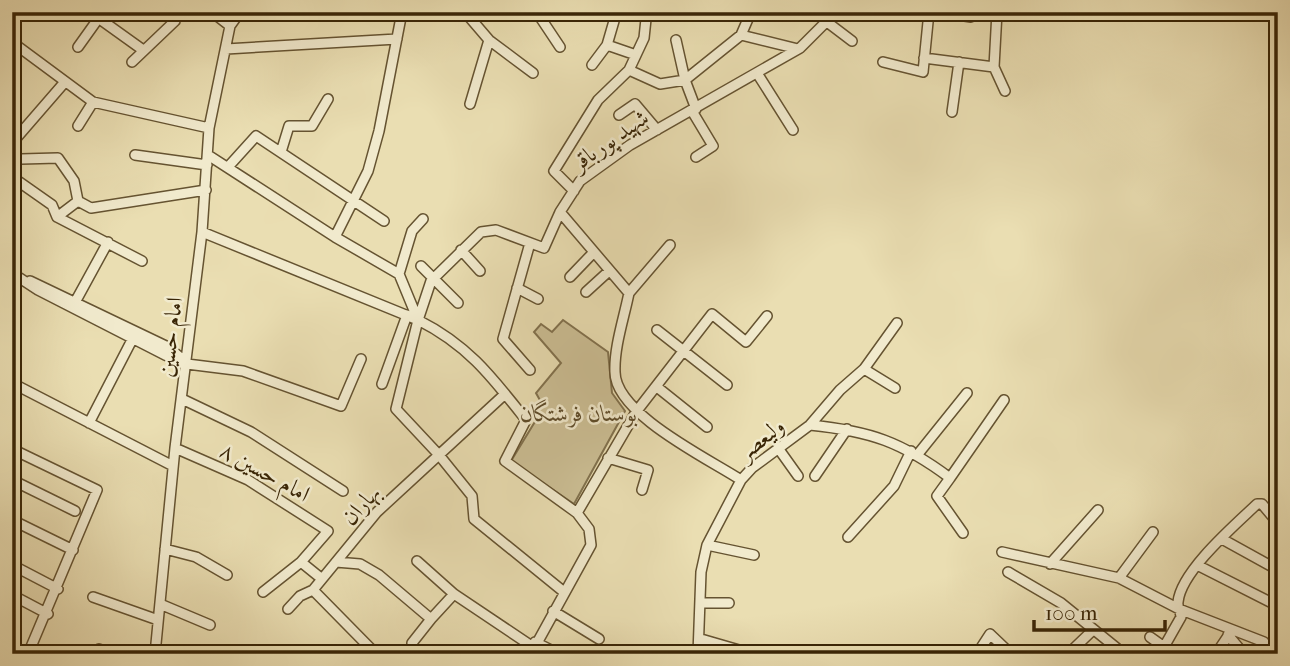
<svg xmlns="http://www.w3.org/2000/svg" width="1290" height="666" font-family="'IM FELL French Canon',Amiri,serif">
  <rect width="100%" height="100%" fill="#eadeb2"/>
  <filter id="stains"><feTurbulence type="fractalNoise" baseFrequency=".00286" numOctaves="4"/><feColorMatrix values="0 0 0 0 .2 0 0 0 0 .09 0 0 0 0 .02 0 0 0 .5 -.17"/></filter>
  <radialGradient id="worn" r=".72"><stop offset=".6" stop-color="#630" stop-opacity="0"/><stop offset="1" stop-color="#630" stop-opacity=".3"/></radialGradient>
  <path fill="#ccbf95" stroke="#82724e" stroke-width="2" d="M563,320L608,352L612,393L625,411L574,504L511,461L536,420L531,413L541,402L536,393L561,363L534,332L541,324L552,332Z"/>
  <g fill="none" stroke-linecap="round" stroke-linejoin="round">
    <defs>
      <path id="minor" d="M90,12L143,50
        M212,12L230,26
        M465,12L489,40L533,73
        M522,12L540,17L560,47
        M867,12L868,13
        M939,12L971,17
        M997,12L994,67L1005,91
        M827,22L852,41
        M741,35L751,12
        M676,40L685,80L696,109
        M12,42L93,102L209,128
        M607,45L636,55
        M78,47L98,19
        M226,49L397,39
        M924,58L994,67
        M132,62L175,21
        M883,62L923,72L929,12
        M592,65L607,45L614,21
        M629,70L660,84L685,80L741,35L798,49
        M757,73L793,130
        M470,104L489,40
        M692,111L713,146L696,157
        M952,112L959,62
        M619,115L635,104L657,130
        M78,126L93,102
        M12,143L64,83
        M281,152L289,126H312L328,99
        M135,155L207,165
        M208,155L335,237L399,274
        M21,159L58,158L74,181L78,201L91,208L206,190
        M228,167L256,136L384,221
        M12,184L15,179L52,205L57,217L142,261
        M574,191L554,171L598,100L629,70L644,38L646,19L652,12
        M560,212L544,248L496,230L481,232L431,281L418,320L396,409L439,455L472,496L474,519L564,592
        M57,217L78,201
        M202,232L418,320C468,345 492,377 526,420L505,461L577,513
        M335,237L368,171L379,131L402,12
        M461,250L480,271
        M421,266L458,303
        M12,273L38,290L165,355L187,364L243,371L341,406L361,359
        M570,277L594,252
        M30,281L168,347L182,359
        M517,288L538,299
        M586,292L609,271
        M629,293L670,245
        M73,306L108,242
        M418,320L399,274L412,231L423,219
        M657,330L727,385
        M864,369L895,388
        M530,370L503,339L530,243
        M12,383L173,466
        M382,384L407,315
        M657,387L707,427
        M182,399L251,432L343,491
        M89,423L134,336
        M810,425C870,431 902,442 950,478L937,496L963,533
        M175,448L248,480L328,531L301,562L263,592
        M778,448L798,476
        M12,449L97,490L28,654
        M918,454L967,393
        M608,458L648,470L642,490
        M815,476L847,429
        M950,478L1004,400
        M12,480L75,511
        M741,480C709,459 615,414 615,372C614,347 624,318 629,293L560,212L580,181L630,145L800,48L836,12
        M12,520L73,550
        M848,537L894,486L911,451
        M1222,539L1278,570
        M707,545L754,555
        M165,549L196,557L227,575
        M1002,552L1119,578L1179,609L1264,642
        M417,561L454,594L533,647
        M301,562L322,579
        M336,562L360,564L379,575L431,619L412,643
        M1050,564L1098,510
        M12,565L58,589
        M1197,565L1278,606
        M1008,572L1061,603L1124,654
        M1119,578L1153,532
        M313,590L376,654
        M12,595L48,614
        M93,597L158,620
        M701,603H729
        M160,604L210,625
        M288,609L300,596L313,590L377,512L505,394
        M553,611L599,639
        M431,619L454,594
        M1228,635L1244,654
        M1150,637L1164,647
        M701,639L739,650
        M535,642L559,654
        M99,649L112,654
        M155,654L175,448L202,232L209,128L230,26L240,12
        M531,654L591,545L589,529L577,513L636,412L712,314L746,342L767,316
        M698,654L701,572L707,545L741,480L752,468L810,425L840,390L864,369L897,323
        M977,654L990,634L1011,654
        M1068,654L1093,630
        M1160,654L1181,617C1181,612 1177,607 1178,602C1181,571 1235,525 1257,504H1262L1277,522
        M1216,654L1232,630"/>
    </defs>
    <use href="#minor" stroke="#655331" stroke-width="12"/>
    <use href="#minor" stroke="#f1eacd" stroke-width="9"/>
  </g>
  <g text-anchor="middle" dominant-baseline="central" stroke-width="5" stroke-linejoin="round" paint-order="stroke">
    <g font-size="23" fill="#392506" stroke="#f1eacd">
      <text transform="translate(610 140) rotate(-35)">شهید پورباقر</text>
      <text transform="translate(170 337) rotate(-83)">امام حسین</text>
      <text transform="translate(761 439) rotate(-39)">ولیعصر</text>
      <text transform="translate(265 472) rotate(29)">امام حسین ۸</text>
      <text transform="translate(361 505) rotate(-48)">بهاران</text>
    </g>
    <g font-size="23" font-style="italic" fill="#5e4c2a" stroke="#f1eacd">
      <text x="579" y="413">بوستان فرشتگان</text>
    </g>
  </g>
  <rect width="1290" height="666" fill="none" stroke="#eadeb2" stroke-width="42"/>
  <rect x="14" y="14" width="1262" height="638" fill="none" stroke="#392506" stroke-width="3.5"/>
  <rect x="21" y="21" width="1248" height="624" fill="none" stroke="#392506" stroke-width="2"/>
  <path d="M1034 620v10h131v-10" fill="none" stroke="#392506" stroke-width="3.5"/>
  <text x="1045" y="620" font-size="21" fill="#392506" stroke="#f1eacd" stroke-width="5" paint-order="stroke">100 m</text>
  <rect width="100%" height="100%" filter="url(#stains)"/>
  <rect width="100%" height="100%" fill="url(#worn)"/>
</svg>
